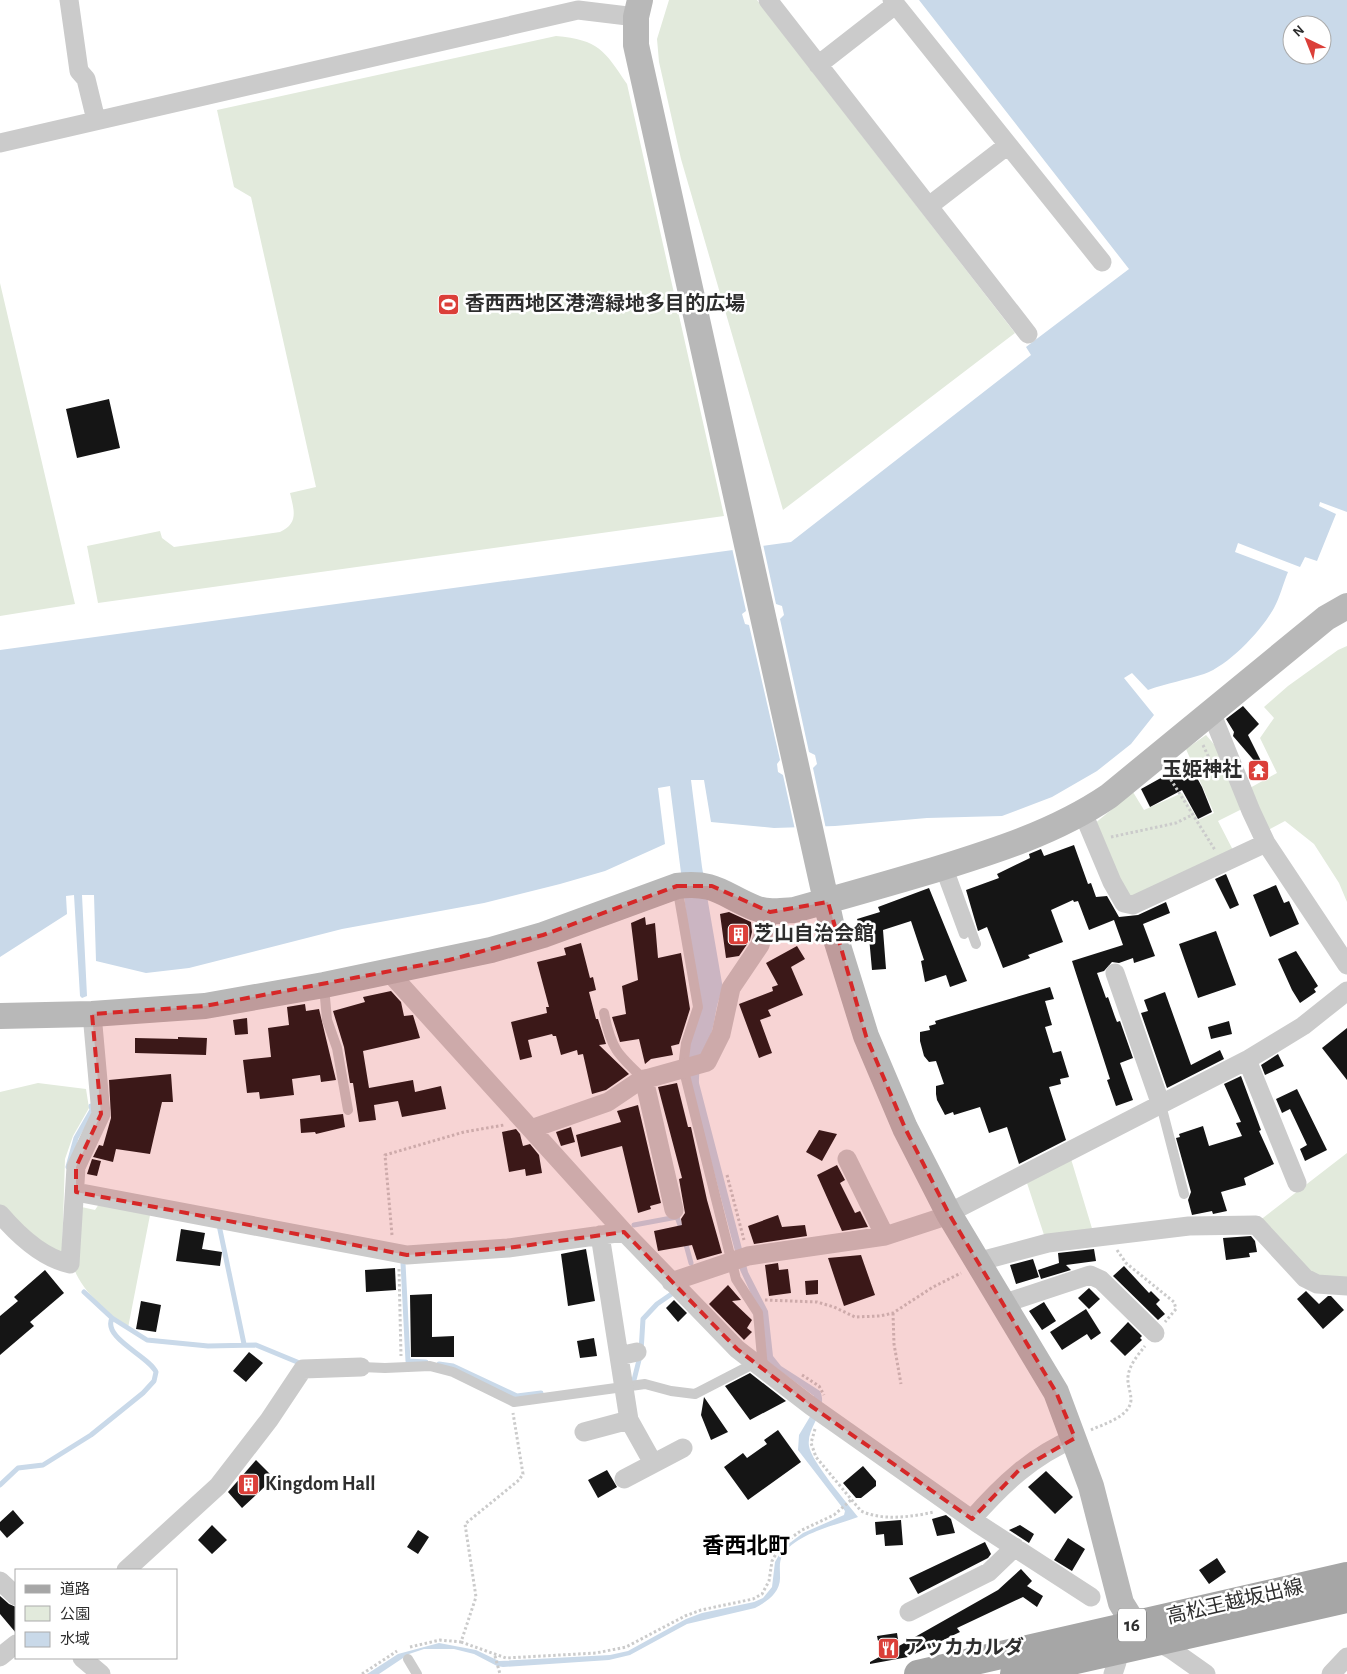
<svg xmlns="http://www.w3.org/2000/svg" width="1347" height="1674" font-family="'Alegreya Sans','Noto Sans JP',sans-serif">
  <rect width="100%" height="100%" fill="#fff"/>
  <path fill="#e2eadc" d="M669,0H757L1015,333L783,510L681,159L659,62L657,39Z
    M556,36C599,40 604,50 627,84L724,516L98,603L87,546L160,531L162,538L174,547L280,532C299,523 294,510 290,493L316,487L251,197L234,187L217,110Z
    M0,283L75,604L0,616Z
    M1347,646V902L1339,883L1314,844L1285,821L1268,830L1248,789L1277,773L1260,738L1274,718L1264,707L1288,686L1338,650Z
    M1206,735L1219,750L1244,808L1218,821L1235,854L1127,900L1094,824L1133,792L1144,810L1182,793L1198,820L1214,813L1186,749Z
    M38,1083L86,1089L89,1108L73,1136L65,1159L62,1254L56,1253L0,1208V1092Z
    M1347,1153V1282L1308,1273L1259,1221Z
    M1071,1159L1094,1235L1045,1238L1027,1183Z
    M101,1201L151,1210L128,1328C110,1316 77,1287 73,1264C71,1248 76,1223 77,1206L95,1210Z"/>
  <path fill="#c9d9e9" fill-rule="evenodd" d="M919,0H1347V512L1320,502L1319,506L1336,514L1317,561L1305,557L1300,567L1238,543L1235,552L1288,572C1283,584 1280,597 1274,608C1261,631 1229,665 1204,674C1186,680 1167,683 1148,690L1132,673L1124,678L1154,715L1131,744L1097,771L1052,797L1002,816L927,818L835,826L774,828L711,822L704,780H691L702,867L723,989C716,1003 716,1016 712,1031C707,1049 698,1064 699,1083L748,1272L768,1311L773,1356L781,1366L820,1391C829,1410 806,1427 809,1446C811,1461 847,1503 858,1517C834,1526 796,1533 782,1556C779,1562 780,1569 780,1576C781,1592 768,1601 755,1608L687,1624L630,1655L609,1660L503,1667L497,1666L474,1654L454,1649H424L409,1654L379,1674H367L398,1654L439,1643L476,1650L499,1661L610,1655L628,1651L686,1619L702,1613L754,1602L763,1598L772,1587L775,1562L783,1548L803,1533L844,1515L845,1511L798,1450L799,1435L811,1415L814,1396L767,1361L753,1298L740,1270L688,1074L689,1045L699,1015L670,786L658,788L665,844L605,871L560,884L484,903L342,929L189,968L146,973L96,961L94,895H82L87,996L82,998L80,996L74,895L66,896L67,914L0,957V650L791,542L1031,355L1026,347L1129,269ZM1292,25H1322V55H1292Z"/>
  <path fill="#fff" d="M763,544L776,604L782,606L784,615L780,619L809,752L815,755L817,764L813,768L826,829L795,830L783,775L778,772L777,764L780,760L749,625L745,624L742,614L746,611L732,548Z"/>
  <g fill="none" stroke-linecap="round" stroke-linejoin="round">
    <path stroke="#c9d9e9" stroke-width="5" d="M68,1167L76,1138L92,1110L91,1106
      M219,1225L244,1344
      M634,1225L677,1217L682,1231
      M685,1241L691,1263
      M403,1263L408,1361L426,1362
      M84,1292L112,1318L147,1340L208,1346L256,1345L302,1364
      M439,1364L453,1366L517,1396L541,1393
      M628,1382L634,1380L641,1352L643,1319L657,1304L673,1293
      M0,1485L18,1468L43,1465L91,1435L143,1393L154,1381L156,1372C149,1356 102,1338 112,1318"/>
  </g>
  <path fill="#151515" d="M109,399L120,448L77,458L66,409Z
    M1243,706L1259,724L1248,735L1261,761L1257,764L1233,736L1234,732L1226,719Z
    M1186,764L1192,777L1196,776L1202,787L1212,812L1198,819L1182,790L1150,807L1141,789Z
    M1074,845L1088,884L1091,883L1096,897L1107,896L1119,917L1138,915L1166,902L1170,913L1143,924L1155,956L1134,963L1133,958L1119,963L1112,962L1104,971L1097,973L1106,998L1108,997L1115,1017L1117,1022L1120,1021L1133,1058L1120,1063L1133,1100L1116,1106L1107,1080L1110,1079L1072,961L1123,945L1114,920L1089,930L1078,901L1074,902L1073,900L1051,910L1063,942L1028,955L1030,958L1003,968L987,927L978,931L966,890L999,878L997,874L1030,858L1029,854L1041,849L1044,856Z
    M1226,874L1239,905L1230,909L1215,879Z
    M1276,885L1284,903L1289,901L1299,924L1270,937L1253,895Z
    M929,888L967,981L950,987L946,975L925,982L921,961L924,960L911,921L883,930L886,969L872,970L869,937L864,939L857,919L880,912L878,907Z
    M729,912L751,922L752,932L750,940L739,956L726,958L720,914Z
    M645,917L646,925L655,923L658,958L681,953L690,1009L679,1044L671,1046L673,1055L651,1059L645,1064L639,1039L620,1042L612,1017L626,1014L622,986L638,980L631,923Z
    M1216,931L1236,985L1198,998L1179,944Z
    M581,943L590,978L593,977L596,990L589,992L596,1019H598L606,1044L599,1045L629,1074L606,1090L592,1094L583,1054L578,1055L577,1050L561,1055L556,1036H553L552,1034L528,1040L532,1057L520,1060L511,1022L547,1013L546,1007H549L537,962L566,955L564,948Z
    M797,946L805,959L791,967L803,995L768,1010L771,1016L760,1020L772,1053L759,1058L739,1004L773,991L772,987L778,985L766,963Z
    M1296,951L1318,986L1314,989L1316,992L1300,1003L1292,990L1278,959Z
    M1050,987L1054,999L1045,1001L1052,1025L1045,1027L1053,1053L1061,1051L1069,1077L1060,1079L1061,1084L1049,1087L1066,1140L1019,1164L1007,1127L989,1133L980,1107L954,1115L953,1112L945,1115L937,1100L936,1094V1086L944,1084L936,1061L929,1062L924,1056L920,1041V1032L930,1030L929,1026L936,1024L935,1021Z
    M391,991L401,1002L404,1016L413,1015L420,1038L363,1051L369,1088L413,1080L415,1092L441,1086L446,1109L402,1117L398,1101L374,1105L376,1120L359,1122L353,1083H350L344,1047L333,1011L365,1002L363,997Z
    M1165,992L1191,1065L1220,1050L1224,1059L1167,1088L1141,1013L1148,1011L1144,1000Z
    M305,1004L306,1011L319,1009L336,1080L321,1082L320,1075L292,1079L294,1095L260,1099L259,1092L247,1093L243,1060L271,1057L268,1028L289,1025L287,1007Z
    M247,1018L248,1034L235,1035L233,1020Z
    M1229,1021L1232,1034L1211,1039L1208,1027Z
    M1347,1028V1080L1322,1048Z
    M178,1037L207,1038L206,1055L135,1053V1038L178,1039Z
    M1278,1054L1284,1066L1265,1075L1261,1065Z
    M171,1074L173,1102H162L150,1154L116,1149L113,1162L93,1157L99,1145L103,1146L111,1118L109,1080Z
    M1241,1076L1261,1130L1259,1131L1274,1164L1244,1178L1246,1185L1221,1192L1227,1211L1213,1214L1212,1211L1192,1215L1188,1200L1191,1192L1176,1138L1180,1137L1179,1134L1203,1126L1209,1146L1242,1136L1236,1123L1241,1122L1224,1084Z
    M677,1083L688,1127H691L707,1200L722,1253L697,1260L692,1245L658,1251L654,1231L682,1225L681,1219L685,1213L679,1179L682,1178L658,1087Z
    M1297,1089L1327,1150L1305,1161L1300,1149L1307,1145L1290,1109L1282,1113L1276,1099Z
    M638,1105L661,1203L650,1206L651,1209L638,1213L622,1146L581,1157L576,1135L621,1122L617,1111Z
    M343,1114L345,1127L316,1134L315,1132L301,1133L300,1119Z
    M571,1127L575,1142L561,1146L556,1132Z
    M516,1129L520,1134L523,1146L530,1144L539,1155L542,1173L526,1176L525,1169L509,1172L502,1132Z
    M819,1130L837,1134L822,1161L806,1152Z
    M92,1159L101,1161L97,1176L87,1174Z
    M837,1165L845,1180L840,1183L855,1213L860,1211L868,1227L842,1231L817,1175Z
    M778,1215L782,1227L805,1225L807,1236L754,1244L748,1226Z
    M181,1229L205,1233L202,1249L222,1252L220,1266L176,1261Z
    M1251,1236L1255,1241L1257,1252L1249,1253L1250,1257L1226,1260L1223,1238Z
    M586,1249L595,1301L568,1306L561,1254Z
    M1094,1249L1096,1261L1066,1265L1071,1270L1041,1279L1038,1270L1059,1263L1058,1253Z
    M861,1255L875,1295L844,1306L828,1258Z
    M1033,1259L1039,1277L1016,1284L1010,1265Z
    M778,1263L779,1270L788,1269L791,1293L769,1296L765,1265Z
    M1124,1266L1149,1293L1151,1291L1160,1300L1156,1304L1165,1314L1158,1320L1113,1276Z
    M395,1268L396,1290L366,1292L365,1270Z
    M45,1270L64,1293L30,1322L34,1326L0,1355V1316L18,1301L14,1297Z
    M818,1280V1294L806,1295L805,1281Z
    M728,1285L741,1300L732,1301L752,1320L747,1328L752,1332L744,1340L709,1304Z
    M1089,1288L1100,1299L1089,1309L1078,1298Z
    M1306,1291L1319,1304L1328,1296H1331L1344,1310L1323,1329L1297,1299Z
    M432,1294V1337L454,1336V1357H411L410,1295Z
    M674,1300L687,1313L678,1322L666,1308Z
    M141,1301L161,1305L156,1332L136,1329Z
    M1044,1302L1056,1321L1042,1330L1029,1311Z
    M1086,1309L1101,1333L1091,1340L1087,1334L1062,1350L1050,1332Z
    M1128,1322L1142,1336L1140,1338L1142,1340L1125,1356L1110,1341Z
    M594,1338L597,1356L580,1358L577,1341Z
    M249,1352L263,1363L246,1382L233,1371Z
    M750,1373L786,1401L750,1420L725,1386Z
    M704,1397L728,1432L711,1440L701,1415Z
    M778,1430L801,1462L748,1500L724,1467L743,1453L747,1458L767,1444L764,1440Z
    M256,1460L274,1478L242,1508L228,1492Z
    M863,1466L876,1481V1486L861,1498H856L843,1483Z
    M607,1470L617,1487L598,1498L588,1480Z
    M1046,1471L1073,1497L1055,1514L1028,1487Z
    M13,1510L24,1523L7,1538L0,1530V1522Z
    M946,1515L951,1519L955,1533L937,1536L932,1519Z
    M901,1520L903,1545L885,1546L884,1534L876,1535L875,1522Z
    M212,1525L227,1540L212,1554L198,1540Z
    M1020,1525L1034,1534L1029,1543L1009,1530Z
    M418,1530L429,1537L418,1554L407,1547Z
    M1068,1538L1085,1549L1072,1571L1054,1560Z
    M985,1542L991,1554L988,1558L918,1594L909,1578Z
    M1217,1558L1226,1572L1209,1584L1199,1570Z
    M1021,1569L1032,1581L1027,1586L1043,1596L1037,1607L1023,1597L957,1628L960,1632L908,1657L870,1664V1662L881,1656L877,1636L897,1633L899,1646L998,1590Z
    M0,1596L9,1604L16,1607V1633L0,1614Z"/>
  <g fill="none" stroke-linecap="round" stroke-linejoin="round">
    <path stroke="#cbcbcb" stroke-width="3" stroke-dasharray="2.5 2.5" stroke-linecap="butt" d="M1203,745L1212,764
      M1253,771L1256,767L1255,764
      M1168,775L1215,850
      M1111,837L1176,823L1192,815
      M727,1175L744,1240
      M392,1235L385,1155L464,1132L504,1125
      M1117,1250L1126,1263L1174,1302L1176,1309L1165,1322
      M399,1269L401,1356
      M765,1300L817,1302L834,1307L855,1317L880,1316L893,1313L933,1287L961,1273
      M893,1313L894,1344L901,1384
      M802,1375L819,1386L824,1395
      M815,1429L811,1443L816,1457L861,1511C883,1521 911,1517 934,1512
      M1091,1430C1103,1424 1130,1417 1131,1400C1131,1392 1127,1384 1128,1377C1129,1365 1138,1355 1145,1346
      M461,1642L506,1658L596,1653L626,1647L685,1616L701,1610L753,1599L762,1594L769,1581L772,1561L781,1545L802,1530L834,1515L851,1500
      M410,1647L440,1640L461,1642L476,1597L465,1524L519,1480L523,1474L513,1413
      M495,1656L500,1674
      M362,1674L397,1651"/>
    <path stroke="#cbcbcb" stroke-width="10" d="M948,867L976,944
      M940,869L964,934
      M677,886L698,1007L686,1043L683,1067L736,1279L758,1313L763,1368
      M324,986L327,1020L337,1048L348,1110
      M604,1013C611,1049 618,1055 644,1079
      M1161,1105L1184,1194
      M361,1367L385,1368L430,1366L453,1372L514,1402L645,1384L671,1391L695,1394L755,1363
      M408,1659L417,1674"/>
    <path stroke="#cbcbcb" stroke-width="19" d="M69,0L79,71L86,79L96,120
      M768,0L1028,334
      M892,0L1102,262
      M818,65L895,5
      M0,143L578,10L636,17
      M929,206L1008,145
      M1211,712L1251,811L1266,843L1347,965
      M1083,813L1112,882L1124,903L1133,905L1266,843
      M388,971L624,1232L737,1349L811,1406L977,1523L1091,1597
      M1115,973L1161,1105
      M1247,1060L1297,1183
      M644,1079L674,1210
      M531,1129L608,1102L639,1081L707,1062L721,1034L731,988L760,945L770,912
      M847,1159L885,1236
      M76,1192L407,1255L508,1248L624,1232
      M0,1214C18,1235 42,1258 70,1264L76,1167L101,1114L92,1014
      M600,1235L629,1420L653,1463
      M978,1264L988,1259L1048,1243L1189,1226L1256,1225L1305,1278L1317,1284L1347,1286
      M671,1282L748,1256L885,1236L937,1219L1247,1060L1303,1026L1347,991
      M1002,1304L1090,1275L1101,1280L1155,1333
      M619,1356L637,1352
      M584,1432L629,1420
      M624,1479L683,1448
      M972,1519C1002,1485 1032,1456 1075,1438
      M126,1570L218,1486L269,1420L303,1369L361,1367
      M0,1581L16,1596
      M909,1612L989,1572L1015,1547
      M1154,1640L1172,1650L1206,1674
      M0,1657L16,1644
      M82,1658L101,1674
      M1113,1674L1117,1662L1115,1640
      M1331,1674L1347,1657"/>
    <path stroke="#b8b8b8" stroke-width="26" d="M640,0L636,17V45L831,923L866,1036L905,1128L949,1214L1056,1392L1091,1486L1121,1603L1134,1624L1150,1637
      M0,1016L92,1014L205,1006L324,985L491,950L543,935L677,886C715,881 723,895 755,908C768,913 781,911 794,910C841,897 887,884 934,870C995,851 1056,832 1109,796L1326,618L1347,606"/>
    <path stroke="#a6a6a6" stroke-width="28" d="M918,1674L1347,1576
      M1014,1674L1347,1599"/>
  </g>
  <path fill="#d62828" fill-opacity="0.2" stroke="#d62828" stroke-width="4" stroke-dasharray="10 6" stroke-linejoin="round" d="M677,886H712L770,912L828,902L866,1036L905,1128L949,1214L1056,1392L1075,1438L1019,1470L972,1519L811,1406L737,1349L624,1232L508,1248L407,1255L76,1192V1167L101,1114L92,1014L205,1006L449,960L543,935Z"/>
  <defs>
    <symbol id="stadium-square" viewBox="-11 -11 22 22"><rect x="-9" y="-9" width="18" height="18" rx="4" fill="#db3f39" stroke="#fff"/><path d="M0-5a6.5 5 0 1 0 0 10a6.5 5 0 1 0 0-10ZM-3.5-1.8h7v3.6h-7Z" fill="#fff"/></symbol>
    <symbol id="temple-square" viewBox="-11 -11 22 22"><rect x="-9" y="-9" width="18" height="18" rx="4" fill="#db3f39" stroke="#fff"/><path d="M0-6L5-2H3V0L6.5 2.5H4V6H1.5V3h-3V6H-4V2.5H-6.5L-3 0V-2H-5Z" fill="#fff"/></symbol>
    <symbol id="building-square" viewBox="-11 -11 22 22"><rect x="-9" y="-9" width="18" height="18" rx="4" fill="#db3f39" stroke="#fff"/><path d="M-4-6H4V6H1V3H-1V6H-4ZM-2.5-4.3h1.7v1.8h-1.7ZM.8-4.3h1.7v1.8H.8ZM-2.5-1h1.7V.8h-1.7ZM.8-1h1.7V.8H.8Z" fill="#fff"/></symbol>
    <symbol id="restaurant-square" viewBox="-11 -11 22 22"><rect x="-9" y="-9" width="18" height="18" rx="4" fill="#db3f39" stroke="#fff"/><path d="M-5-6h1v4h1v-4h1v4h1v-4h1v5L-1.5 .5V6h-2V.5L-5-1ZM5-6V6H3V1.5H1.5Q1.5-4 5-6Z" fill="#fff"/></symbol>
  </defs>
  <g fill-rule="evenodd">
    <use href="#stadium-square" x="436" y="292" width="25" height="25"/>
    <use href="#temple-square" x="1246" y="758" width="25" height="25"/>
    <use href="#building-square" x="726" y="922" width="25" height="25"/>
    <use href="#building-square" x="236" y="1472" width="25" height="25"/>
    <use href="#restaurant-square" x="876" y="1636" width="25" height="25"/>
  </g>
  <g text-anchor="middle" dominant-baseline="central" stroke-width="5" stroke-linejoin="round" paint-order="stroke">
    <rect fill="#fff" stroke="#6d6d6d" stroke-width="1" x="1118" y="1608.5" width="28" height="33" rx="4"/>
    <g font-size="19" font-weight="bold" fill="#2e2e2e">
      <text x="1132" y="1625">16</text>
    </g>
    <g font-size="20" font-weight="bold" fill="#2e2e2e" stroke="#fff" text-anchor="start">
      <text x="465" y="304">香西西地区港湾緑地多目的広場</text>
      <text x="1242" y="770" text-anchor="end">玉姫神社</text>
      <text x="754" y="934">芝山自治会館</text>
      <text x="265" y="1484">Kingdom Hall</text>
      <text x="904" y="1648">アッカカルダ</text>
    </g>
    <g font-size="20" fill="#2e2e2e" stroke="#fff">
      <text transform="translate(1235 1602) rotate(-13)">高松王越坂出線</text>
    </g>
    <g font-size="22" font-weight="bold" fill="#000" stroke="#fff">
      <text x="746" y="1546">香西北町</text>
    </g>
  </g>
  <rect x="15" y="1569" width="162" height="90" fill="#ffffff" stroke="#ababab"/>
  <rect x="25" y="1585" width="25" height="8" fill="#a6a6a6" stroke="#ababab"/>
  <text x="60" y="1594" font-size="15" fill="#2e2e2e">道路</text>
  <rect x="25" y="1606" width="25" height="15" fill="#e2eadc" stroke="#ababab"/>
  <text x="60" y="1619" font-size="15" fill="#2e2e2e">公園</text>
  <rect x="25" y="1632" width="25" height="15" fill="#c9d9e9" stroke="#ababab"/>
  <text x="60" y="1644" font-size="15" fill="#2e2e2e">水域</text>
  <g transform="translate(1307 40) rotate(317)"><circle r="24" fill="#ffffff" stroke="#ababab"/>
  <path d="M0-4L9 19L0 12L-9 19Z" fill="#db3f39"/>
  <text y="-8" font-size="14" font-weight="bold" text-anchor="middle" fill="#2e2e2e">N</text>
  </g>
</svg>
